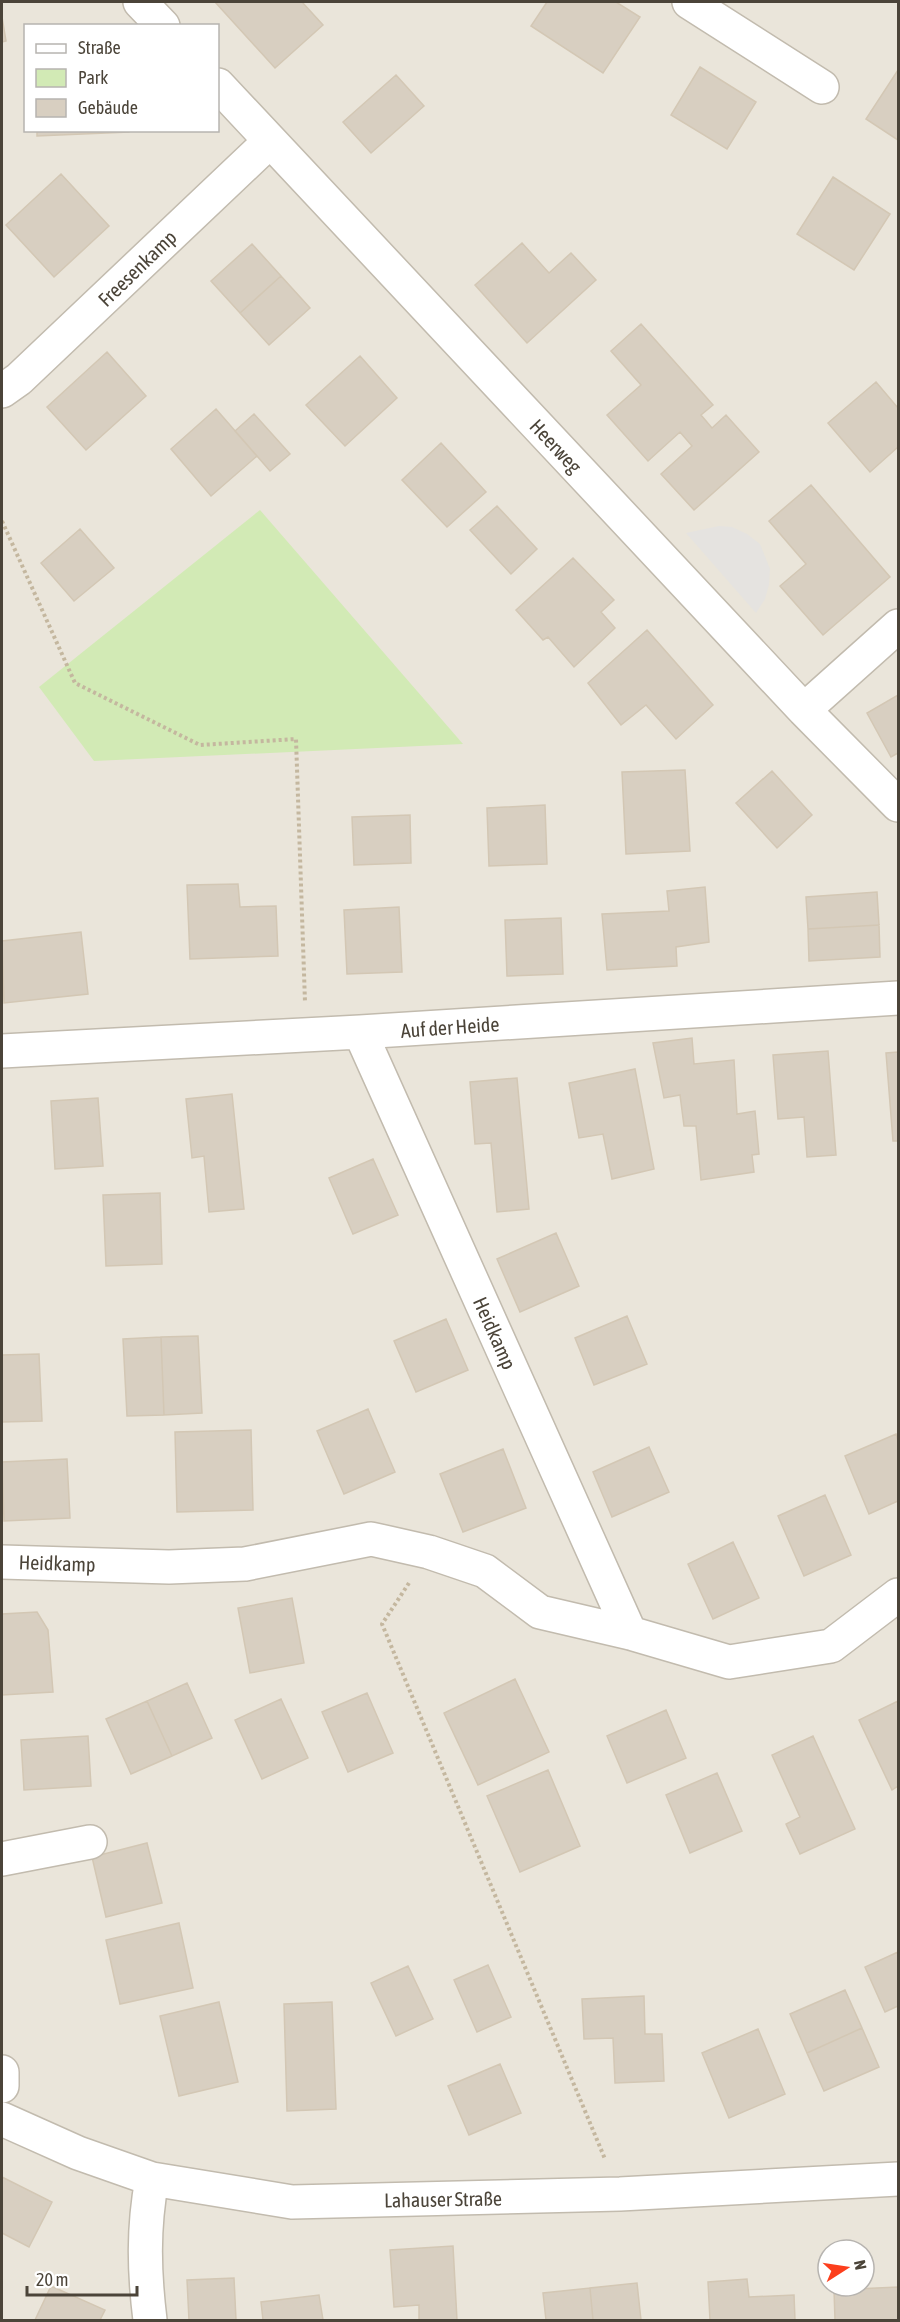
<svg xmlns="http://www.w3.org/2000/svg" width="900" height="2322" font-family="'Asap Condensed',sans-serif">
  <rect width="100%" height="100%" fill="#f6f3ec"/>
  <path fill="#eae5da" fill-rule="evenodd" d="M2,2H898V2320H2ZM26,26H218V130H26ZM828,2250H864V2286H828Z"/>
  <path fill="#d2eab5" d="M260,510L463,744L94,761L39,687Z"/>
  <path fill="#e5e3e0" d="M719,526L732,527L747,534L760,544L770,569L769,585L765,599L756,613L686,533Z"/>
  <path fill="#d8cfc1" stroke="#d3c7b4" stroke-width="1.5" d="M215,2H302L323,25L275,68Z
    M547,2H616L640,17L603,73L531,26Z
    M2,17L6,41L2,42Z
    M700,67L756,102L727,149L671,115Z
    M898,70V140L866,119Z
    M396,75L424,106L371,153L343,122Z
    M37,130H129V132L37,136Z
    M61,174L109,226L54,277L6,225Z
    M833,177L890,214L854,270L797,234Z
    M522,243L549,273L571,253L596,280L527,343L475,285Z
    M252,244L281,276L240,313L211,281Z
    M281,276L310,308L269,345L240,313Z
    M641,324L713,405L701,415L712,428L726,415L759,452L694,510L661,474L692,446L680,432L648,461L607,415L641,385L611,351Z
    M107,352L146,396L86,450L47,407Z
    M360,356L397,398L345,446L306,405Z
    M876,382L898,408V447L870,472L828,423Z
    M216,409L257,456L211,496L171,449Z
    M254,414L290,454L270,471L235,431Z
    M441,443L486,492L447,527L402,480Z
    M811,485L890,577L823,635L780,586L806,564L769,521Z
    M497,506L537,549L511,574L470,530Z
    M80,529L114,568L74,601L41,563Z
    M573,558L614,600L601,612L615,628L574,667L548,637L543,640L516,610Z
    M647,630L713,705L676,739L646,705L621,725L588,683Z
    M898,695V753L891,757L867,713Z
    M685,770L690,851L626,854L622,772Z
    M772,771L812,815L777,848L736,803Z
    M545,805L547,864L489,866L487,808Z
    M410,815L411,863L354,865L352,817Z
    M238,884L240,907L276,906L278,956L190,959L187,885Z
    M705,887L709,942L676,947L677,966L607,970L602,914L669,911L667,891Z
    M877,892L879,925L808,929L806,897Z
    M399,907L402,972L347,974L344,910Z
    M561,918L563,974L507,976L505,920Z
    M879,925L880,957L809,961L808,929Z
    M81,932L88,994L4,1003L2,941Z
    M692,1038L694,1064L734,1060L737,1114L755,1111L759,1154L752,1155L754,1172L701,1180L696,1126H684L680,1095L664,1098L653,1043Z
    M828,1051L836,1155L807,1157L804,1117L778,1119L773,1055Z
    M898,1052V1141H893L886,1053Z
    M635,1069L654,1169L612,1179L603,1134L579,1138L569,1083Z
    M517,1078L529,1209L497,1212L491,1143L475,1144L470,1082Z
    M232,1094L244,1209L209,1212L204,1156L192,1158L186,1099Z
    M98,1098L103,1166L55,1169L51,1101Z
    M373,1159L398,1215L353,1234L329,1178Z
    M160,1193L162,1264L106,1266L103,1195Z
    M556,1233L579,1286L520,1312L497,1259Z
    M627,1316L647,1364L594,1385L575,1338Z
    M446,1319L468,1370L416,1392L394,1341Z
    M198,1336L202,1413L164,1415L161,1337Z
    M161,1337L164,1415L127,1416L123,1339Z
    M39,1354L42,1421L2,1422V1355Z
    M368,1409L395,1472L344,1494L317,1431Z
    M251,1430L253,1510L177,1512L175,1432Z
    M896,1434L898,1441V1501L869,1514L845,1456Z
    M649,1447L669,1492L612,1517L593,1472Z
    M503,1449L526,1508L463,1532L440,1474Z
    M67,1459L70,1518L4,1521L2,1462Z
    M825,1495L851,1555L804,1576L778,1516Z
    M733,1542L759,1598L713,1619L688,1564Z
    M292,1598L304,1663L250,1673L238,1608Z
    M37,1612L48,1630L53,1692L2,1695V1614Z
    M515,1679L549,1752L478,1785L444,1713Z
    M187,1683L212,1738L172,1756L147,1701Z
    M367,1693L393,1753L348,1772L322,1712Z
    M281,1699L308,1758L262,1779L235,1720Z
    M147,1701L172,1756L131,1774L106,1719Z
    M898,1701V1786L892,1790L859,1720Z
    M666,1710L686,1758L627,1783L607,1736Z
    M88,1736L91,1786L24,1790L21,1740Z
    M813,1736L855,1829L800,1854L786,1824L800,1817L772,1755Z
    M548,1770L580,1846L520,1872L487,1796Z
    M717,1773L742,1831L690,1853L666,1795Z
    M147,1843L162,1903L106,1917L92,1857Z
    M179,1923L193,1988L120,2004L106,1940Z
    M898,1952V2006L885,2012L865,1967Z
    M488,1965L511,2017L477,2032L454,1980Z
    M408,1966L433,2019L396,2036L371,1983Z
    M845,1990L862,2028L807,2053L790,2014Z
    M644,1996L645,2034H662L664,2081L615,2083L613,2038L584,2039L582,1999Z
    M219,2002L238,2082L179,2096L160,2016Z
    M332,2002L336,2109L287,2111L284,2004Z
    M862,2028L879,2067L824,2091L807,2053Z
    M758,2029L785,2094L729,2118L702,2053Z
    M500,2064L521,2113L469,2135L448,2086Z
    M2,2177L52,2202L29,2247L2,2233Z
    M453,2246L457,2320H419V2305L394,2307L390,2250Z
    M234,2278L236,2320H189L187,2280Z
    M747,2279L749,2297L794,2295L795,2320H710L708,2282Z
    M637,2283L641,2320H593L590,2288Z
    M51,2286L105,2310L100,2320H35Z
    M898,2287V2320H835L834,2290Z
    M590,2288L593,2320H546L543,2293Z
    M319,2295L323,2320H263L261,2302Z"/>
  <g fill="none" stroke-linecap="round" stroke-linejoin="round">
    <defs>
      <path id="minor" d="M140,2L163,26
        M689,2L822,87
        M218,85L804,710L898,805
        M2,391L19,379L270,141
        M804,710L898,626
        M360,1032L630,1633
        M2,1051L360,1032L898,998
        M2,1562L169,1567L245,1564L371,1539L429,1552L485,1571L540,1612L630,1633L729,1662L831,1646L898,1595
        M2,1859L90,1842
        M2,2072V2086
        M2,2119L78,2153L152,2179L292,2202L620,2194L898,2179
        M150,2320C144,2271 143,2228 152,2179"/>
    </defs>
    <use href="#minor" stroke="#c2bbae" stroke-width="36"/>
    <path stroke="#c4b79f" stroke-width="4" stroke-dasharray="3 3" stroke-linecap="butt" d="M2,521L75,683L200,745L296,739L305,1002
      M409,1583L382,1624L605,2159"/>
    <use href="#minor" stroke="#fff" stroke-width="33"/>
  </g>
  <g text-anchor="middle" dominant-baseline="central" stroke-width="6" stroke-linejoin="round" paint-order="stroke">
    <g font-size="20" fill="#4b4439" stroke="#fff">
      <text transform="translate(137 268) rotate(-44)">Freesenkamp</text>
      <text transform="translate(556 446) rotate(47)">Heerweg</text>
      <text transform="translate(450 1027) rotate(-4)">Auf der Heide</text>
      <text transform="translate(495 1333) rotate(66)">Heidkamp</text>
      <text transform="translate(57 1563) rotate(2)">Heidkamp</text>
      <text transform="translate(443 2199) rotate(-1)">Lahauser Straße</text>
    </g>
  </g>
  <rect width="900" height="2322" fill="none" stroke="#4b4439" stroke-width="6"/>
  <rect x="24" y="24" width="195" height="108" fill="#ffffff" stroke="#b7b4b0" stroke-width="1.5"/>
  <rect x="36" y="44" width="30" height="9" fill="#ffffff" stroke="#b7b4b0" stroke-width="1.5"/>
  <text x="78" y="54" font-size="18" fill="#4b4439">Straße</text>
  <rect x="36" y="69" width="30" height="18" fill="#d2eab5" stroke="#b7b4b0" stroke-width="1.5"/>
  <text x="78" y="84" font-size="18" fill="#4b4439">Park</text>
  <rect x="36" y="99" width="30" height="18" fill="#d8cfc1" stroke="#b7b4b0" stroke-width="1.5"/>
  <text x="78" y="114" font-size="18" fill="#4b4439">Gebäude</text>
  <g transform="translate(846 2268) rotate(78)"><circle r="28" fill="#ffffff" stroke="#b7b4b0" stroke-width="1.5"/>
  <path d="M0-4.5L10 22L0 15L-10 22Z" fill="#fc3f1d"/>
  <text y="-9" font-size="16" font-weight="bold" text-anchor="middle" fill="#4b4439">N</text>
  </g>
  <path d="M27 2286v9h110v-9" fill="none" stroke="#4b4439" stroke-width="3"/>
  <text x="36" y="2286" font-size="18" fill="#4b4439" stroke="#ffffff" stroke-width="4.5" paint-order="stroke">20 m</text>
</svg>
